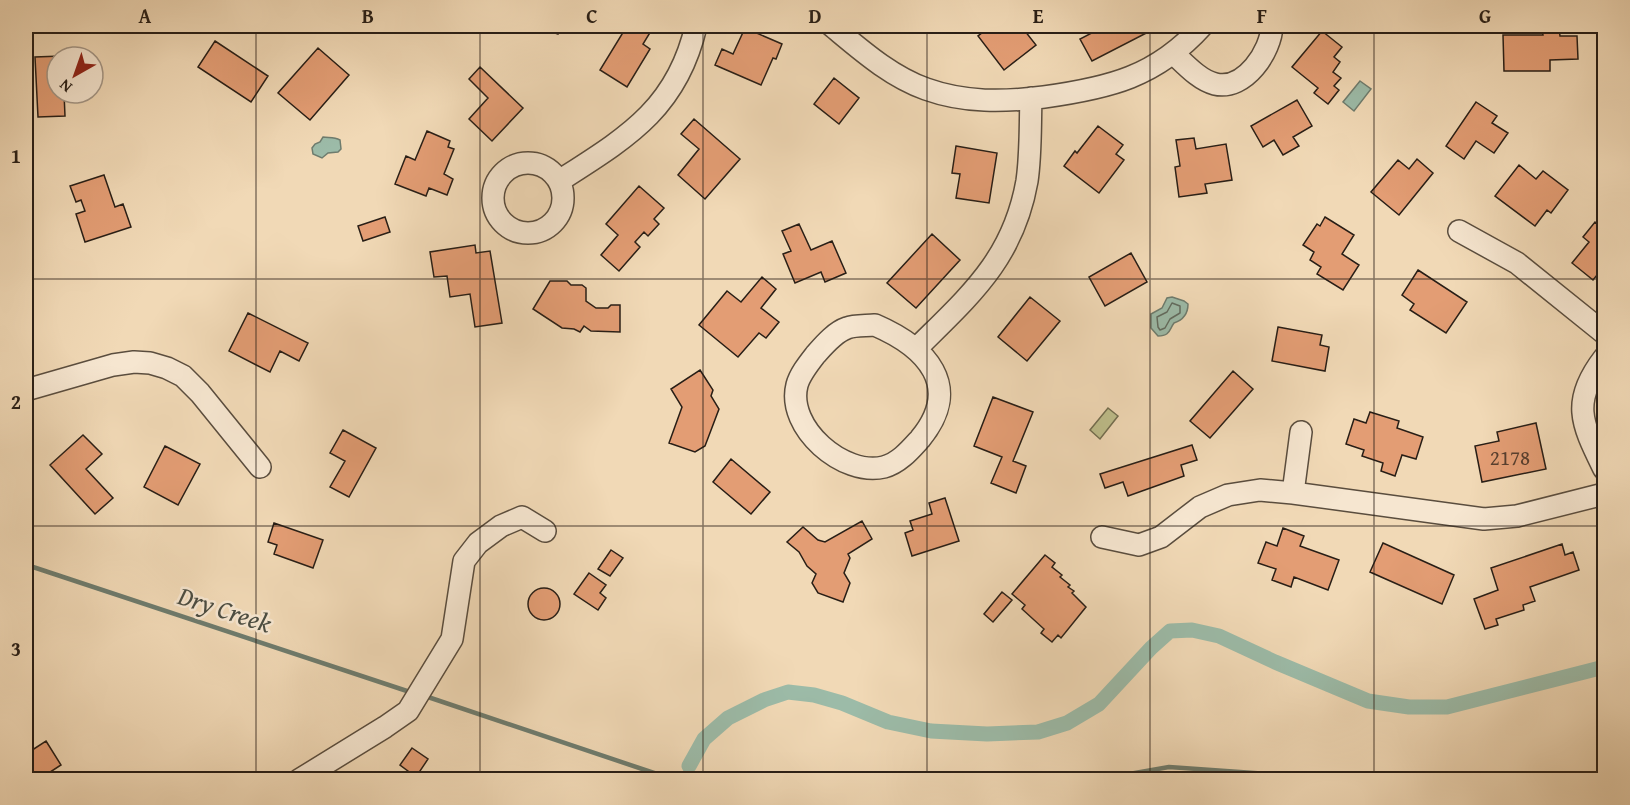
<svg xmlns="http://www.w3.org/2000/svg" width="1630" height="805" font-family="'Gentium Book Plus',serif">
  <rect width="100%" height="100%" fill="#f1d9b6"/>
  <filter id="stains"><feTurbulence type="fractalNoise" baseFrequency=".00333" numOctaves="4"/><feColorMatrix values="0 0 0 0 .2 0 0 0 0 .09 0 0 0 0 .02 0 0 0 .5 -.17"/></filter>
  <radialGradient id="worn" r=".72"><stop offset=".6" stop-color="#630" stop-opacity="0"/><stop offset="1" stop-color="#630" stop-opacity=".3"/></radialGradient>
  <path fill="#bebe8b" stroke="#736e50" stroke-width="1.5" d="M1108,408L1118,416L1100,439L1090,430Z"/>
  <path fill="#9cbba8" stroke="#6e7c6e" stroke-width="1.5" d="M1360,81L1371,89L1354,111L1343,102Z
    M323,137C329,138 334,137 340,140L341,149L338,152L328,153L322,158L313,154L312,148L315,144L320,142Z
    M1172,297L1184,301L1188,304C1188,314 1183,320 1174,323C1169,330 1170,336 1158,336L1151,328V314L1162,308L1167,298Z"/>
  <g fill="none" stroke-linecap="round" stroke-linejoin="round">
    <path stroke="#626c5f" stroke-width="1.5" d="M1172,303L1180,306V313L1170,319L1165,328L1160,330L1158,327L1157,317L1167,312Z"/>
    <path stroke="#6e7c6e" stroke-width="4.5" d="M26,574L33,567L413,693
      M425,696L675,780
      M1095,780L1169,767L1356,780"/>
    <path stroke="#9cbba8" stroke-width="15" d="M689,766L704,739L728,718L764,700L788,692L814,695L842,703L888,722L931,731L987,734L1038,732L1067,723L1099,704L1151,648L1170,631L1192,630L1219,636L1275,662L1368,701L1409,707H1447L1604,667"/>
  </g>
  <path fill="#e39d74" stroke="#281e16" stroke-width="1.5" d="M534,26H561L558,34Z
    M625,26H654L643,44L650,49L627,87L600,70L627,26Z
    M991,26H997L1001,31L1008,26H1021L1036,45L1004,70L978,36Z
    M1105,26H1157L1158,27L1092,61L1080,39Z
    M745,28L782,44L776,59L773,58L761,85L715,65L722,49L733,54Z
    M1542,28H1559L1560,36H1577L1578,59L1550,60V71H1504L1503,35H1543Z
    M1322,31L1342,47L1334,57L1340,62L1333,72L1341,78L1334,86L1339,90L1328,104L1314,93L1318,88L1292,67Z
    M215,41L268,76L251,102L198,67Z
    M318,48L349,75L310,120L278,93Z
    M62,56L57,57V93H64L65,116L38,117L35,57Z
    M480,67L523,108L492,141L469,119L488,98L469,79Z
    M834,78L859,98L839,124L814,104Z
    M1297,100L1312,126L1293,137L1299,146L1283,155L1274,140L1263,147L1251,126Z
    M1476,102L1497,116L1492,123L1508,133L1494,153L1476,141L1464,159L1446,146Z
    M694,119L740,159L705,199L678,175L699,149L681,134Z
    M1098,126L1123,145L1116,154L1124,160L1099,193L1064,166L1075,151L1077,153Z
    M427,131L450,141L448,147L454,149L444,174L453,179L447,195L429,188L426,196L395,184L406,156L415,160Z
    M1194,138L1196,149L1226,144L1232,180L1205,184L1207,193L1179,197L1175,167L1180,166L1176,140Z
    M956,146L997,153L989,203L956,198L960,174L952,173Z
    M1417,159L1433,173L1399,215L1371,192L1398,160L1409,169Z
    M1519,165L1536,179L1543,171L1568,190L1551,213L1547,210L1535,226L1495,196Z
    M104,175L115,207L123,204L131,227L85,242L76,214L85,211L81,200L76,202L70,186Z
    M639,186L664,208L654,219L659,224L648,236L644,232L635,242L640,247L619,271L601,255L618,235L606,224Z
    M385,217L390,232L363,241L358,226Z
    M1325,217L1354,235L1342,254L1359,265L1343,290L1317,274L1321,267L1310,260L1314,252L1303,245L1317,224L1320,226Z
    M1595,222L1604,230V281L1597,275L1593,280L1572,263L1589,242L1583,237Z
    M799,224L811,250L832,241L846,273L825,282L821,272L795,283L783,254L791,251L782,231Z
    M932,234L960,260L916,308L887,283Z
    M475,245L476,253L490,251L502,323L475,327L470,294L450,297L447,276L434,277L430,252Z
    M1131,253L1147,282L1105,306L1089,277Z
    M1418,270L1467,302L1446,333L1410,310L1414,304L1402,295Z
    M762,277L776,289L761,308L779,322L766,338L759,333L738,357L699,325L727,291L741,302Z
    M550,281H567L571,285H582L586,288V301L596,308H608L611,305H620V332L591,331L584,326L580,332L574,329L562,328L533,309Z
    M1030,297L1060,321L1027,361L998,337Z
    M248,313L308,343L299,361L280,351L270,372L229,351Z
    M1278,327L1322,335L1320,345L1329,347L1325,371L1272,361Z
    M700,370L713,390L711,396L719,409L705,446L695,452L669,443L682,407L671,389Z
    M1233,371L1253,389L1210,438L1190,421Z
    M993,397L1033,412L1013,461L1026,466L1016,493L991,483L1002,457L974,446Z
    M1370,412L1399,421L1397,428L1423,437L1416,459L1402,455L1395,476L1381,471L1383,463L1362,456L1364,450L1346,444L1354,419L1366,423Z
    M1536,423L1546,469L1482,482L1475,446L1499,441L1497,432Z
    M343,430L376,448L349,497L330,487L345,461L330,453Z
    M83,435L102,454L86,469L113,498L95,514L50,465Z
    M1192,445L1197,460L1181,465L1184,476L1128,496L1123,482L1105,488L1100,474Z
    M165,446L200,464L178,505L144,487Z
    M731,459L770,492L751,514L713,482Z
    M945,498L959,541L912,556L905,533L913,530L910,521L932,514L929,503Z
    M862,521L872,539L848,554L850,558L844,573L850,583L843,602L818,593L812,583L816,574L807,566L799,552L787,542L803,527L818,540L825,542Z
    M274,523L323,540L313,568L274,554L277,545L268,542Z
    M1283,528L1304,536L1300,546L1339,560L1328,590L1294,577L1291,587L1272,580L1276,569L1258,563L1266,542L1277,546Z
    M1383,543L1454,575L1442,604L1370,572Z
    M1562,544L1565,555L1573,552L1579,570L1530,587L1535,601L1523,605L1524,610L1496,619L1498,625L1485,629L1474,599L1498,590L1491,568Z
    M611,550L623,558L610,576L598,569Z
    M1045,555L1055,563L1052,567L1062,575L1060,577L1070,585L1068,587L1074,591L1072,593L1086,607L1061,638L1058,635L1052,642L1041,633L1044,629L1022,609L1025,605L1012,594Z
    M589,573L606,585L600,593L606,598L598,610L574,594Z
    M528 604a16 16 0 1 1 32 0a16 16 0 1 1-32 0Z
    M1002,592L1012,600L993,622L984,614Z
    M46,741L61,765L38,780H26V754Z
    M412,748L428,759L416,777L400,765Z"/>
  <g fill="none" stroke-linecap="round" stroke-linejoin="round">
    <defs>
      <path id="minor" d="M832,26C861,50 890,76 926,89C965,103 1004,102 1044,97C1109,88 1156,77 1202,26
        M1173,53C1185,64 1199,80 1215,84C1245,91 1271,51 1272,26
        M493 198a35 35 0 1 1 70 0a35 35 0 1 1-70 0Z
        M559,181C626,138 677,109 696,26
        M1459,231L1517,263L1604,333
        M875,325C926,347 964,386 920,439C910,450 899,463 884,467C844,477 786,428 797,385C800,374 809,363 816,354C824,345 835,332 847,328C855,325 866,326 875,325Z
        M916,349C969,296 1013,260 1027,181C1031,154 1030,125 1031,98
        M1604,358C1570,402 1582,424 1604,469
        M26,390L113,365L134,362L150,363L167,368L183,376L200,393L260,467
        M1293,493L1301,432
        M1102,537L1139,545L1161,537L1200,507L1228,495L1260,490L1293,493L1484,519L1517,516L1604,494
        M299,780L385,727L408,711L452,639L464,561L478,543L501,526L522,517L545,531"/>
    </defs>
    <use href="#minor" stroke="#5a4d3e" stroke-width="24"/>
    <use href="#minor" stroke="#f6e6d0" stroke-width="21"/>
  </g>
  <path fill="none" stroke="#281e16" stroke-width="1.5" stroke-opacity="0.55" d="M256,26V780M480,26V780M703,26V780M927,26V780M1150,26V780M1374,26V780M26,279H1604M26,526H1604"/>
  <g text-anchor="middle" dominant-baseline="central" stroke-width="5" stroke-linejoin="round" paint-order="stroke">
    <g font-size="21" fill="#573e2e">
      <text x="1510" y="457">2178</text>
    </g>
    <g font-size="26" font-style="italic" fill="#4b4d42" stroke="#f6e6d0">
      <text transform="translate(225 609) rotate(18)">Dry Creek</text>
    </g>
  </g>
  <rect width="1630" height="805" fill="none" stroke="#f1d9b6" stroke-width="66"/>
  <g transform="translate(75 75) rotate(220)"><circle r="28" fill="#f6e6d0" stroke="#a49686" stroke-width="1.5"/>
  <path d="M0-4.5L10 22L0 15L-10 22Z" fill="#8f2418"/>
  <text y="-9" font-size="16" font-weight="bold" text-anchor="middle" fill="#281e16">N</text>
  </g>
  <rect x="33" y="33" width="1564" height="739" fill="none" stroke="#281e16" stroke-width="2"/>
  <g font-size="20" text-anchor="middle" font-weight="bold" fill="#281e16">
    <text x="145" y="23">A</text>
    <text x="368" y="23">B</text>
    <text x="592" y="23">C</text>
    <text x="815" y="23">D</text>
    <text x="1038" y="23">E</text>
    <text x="1262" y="23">F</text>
    <text x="1485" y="23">G</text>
    <text x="16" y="163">1</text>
    <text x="16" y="409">2</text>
    <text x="16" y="656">3</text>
  </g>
  <rect width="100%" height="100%" filter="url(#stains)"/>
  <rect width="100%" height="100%" fill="url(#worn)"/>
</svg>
